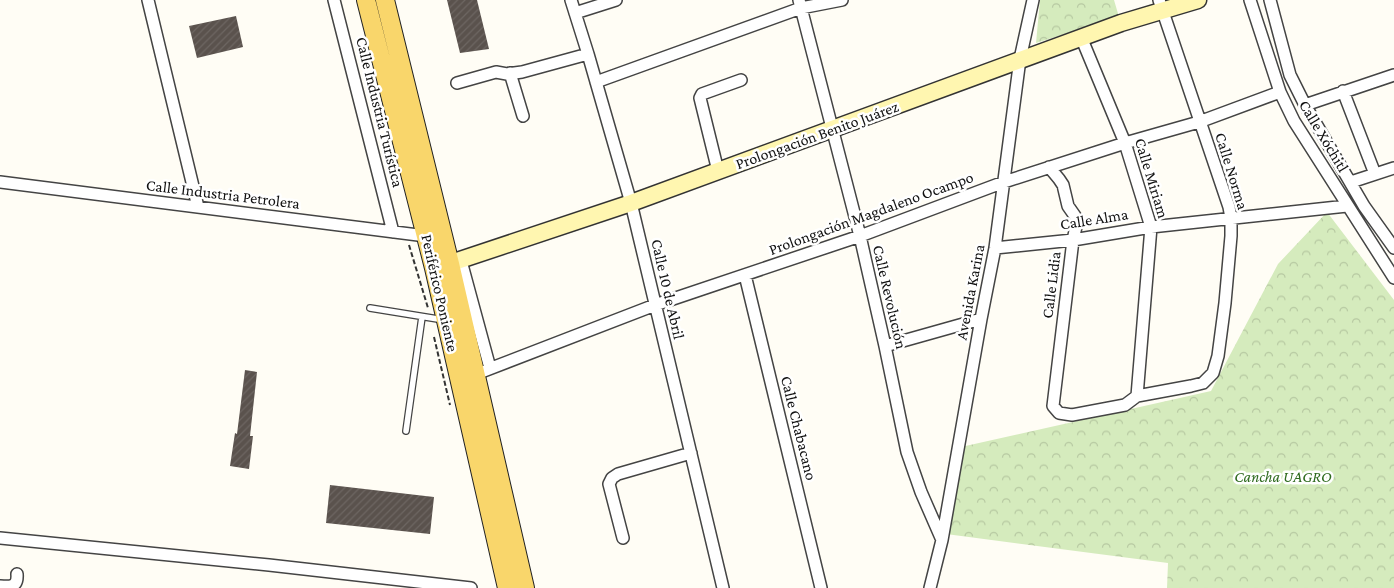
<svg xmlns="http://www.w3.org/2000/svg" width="1394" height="588" font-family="'Crimson Pro',serif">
  <defs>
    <pattern id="park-crowns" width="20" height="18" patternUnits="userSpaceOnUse" patternTransform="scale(1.25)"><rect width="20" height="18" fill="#d5ebbd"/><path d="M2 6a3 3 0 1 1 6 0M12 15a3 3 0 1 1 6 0" fill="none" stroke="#b6c8a1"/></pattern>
    <pattern id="building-hatch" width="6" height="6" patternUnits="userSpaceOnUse" patternTransform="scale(1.25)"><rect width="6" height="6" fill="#5a524d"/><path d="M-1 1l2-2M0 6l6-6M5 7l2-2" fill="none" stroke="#6d6662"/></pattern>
  </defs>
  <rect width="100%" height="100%" fill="#fffdf5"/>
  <path fill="url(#park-crowns)" d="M1040,0H1114L1119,17L1036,43Z
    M1327,212L1394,300V588H1167L1168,563L946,534L961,447L1211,391L1278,264Z"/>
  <path fill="url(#building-hatch)" d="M447,0H477L489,49L460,53Z
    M236,16L243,47L197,58L189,26Z
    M245,370L257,372L250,436H253L249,469L230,466L235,433L237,434Z
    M330,485L434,497L430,534L326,523Z"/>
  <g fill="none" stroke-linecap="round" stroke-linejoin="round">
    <defs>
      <path id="lane" d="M370,308L444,320
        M406,431L422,317"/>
      <path id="street" d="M148,0L198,207
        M334,0L393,232
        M571,0L588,54L631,203L723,588
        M799,0L860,236L885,346L907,452L921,492L942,540
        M1250,0L1280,92L1294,121L1394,278
        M1270,0L1290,75L1305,105L1364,206L1394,248
        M575,13L616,0
        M1081,37L1125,143L1151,227L1137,396
        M510,73L523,116
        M596,82L801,8L842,0
        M457,83L496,72L507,74L522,72L588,54
        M1343,91L1375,174
        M1305,105L1394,75
        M1049,167L1059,179L1063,185L1068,206L1075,216L1077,222L1073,240L1053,406L1059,413L1072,415L1125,405L1137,396L1191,386L1203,383L1213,373L1218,356L1225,303L1231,236V218L1229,207L1159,0
        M718,171L700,98L702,94L741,80
        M0,182L426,236L431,235
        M1351,182L1394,168
        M995,248L1073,240L1151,227L1347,206
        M461,261L490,368
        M745,275L821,588
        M885,346L981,319
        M476,374L655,305L860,236L1004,182L1125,143L1199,122L1280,92
        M0,538L269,565L471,588
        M623,538L609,484L612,478L618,474L691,453
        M0,586C11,587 18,587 17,574
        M930,588L942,540L981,319L995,248L1020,59L1033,0"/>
      <path id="secondary" d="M439,267L631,203L1121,23L1198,0"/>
      <path id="primary" d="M366,0L434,268L507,588
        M385,0L450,264L525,588"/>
    </defs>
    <use href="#lane" stroke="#444" stroke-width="8"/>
    <use href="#street" stroke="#444" stroke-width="14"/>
    <use href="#secondary" stroke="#333" stroke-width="19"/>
    <use href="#primary" stroke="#222" stroke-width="20"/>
    <path stroke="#333" stroke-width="2" stroke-dasharray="5 2.5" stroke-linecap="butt" d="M409,245L428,308
      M434,337L450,405"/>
    <use href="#lane" stroke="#fff" stroke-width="5.5"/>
    <use href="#street" stroke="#fff" stroke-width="11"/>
    <use href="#secondary" stroke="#fff6b0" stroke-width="16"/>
    <use href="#primary" stroke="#f9d66b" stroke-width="18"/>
  </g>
  <g text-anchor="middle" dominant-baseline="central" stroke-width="5" stroke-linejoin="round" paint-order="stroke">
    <g font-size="16" fill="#111" stroke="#fff">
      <text transform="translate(380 112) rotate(76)">Calle Industria Turística</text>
      <text transform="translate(817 135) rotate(-20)">Prolongación Benito Juárez</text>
      <text transform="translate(1324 136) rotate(59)">Calle Xóchitl</text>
      <text transform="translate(1232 171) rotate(73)">Calle Norma</text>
      <text transform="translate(1152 178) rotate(73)">Calle Miriam</text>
      <text transform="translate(223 194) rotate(7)">Calle Industria Petrolera</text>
      <text transform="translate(871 213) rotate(-20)">Prolongación Magdaleno Ocampo</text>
      <text transform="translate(1094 219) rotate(-9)">Calle Alma</text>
      <text transform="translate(1051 285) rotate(-83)">Calle Lidia</text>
      <text transform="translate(668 289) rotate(77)">Calle 10 de Abril</text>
      <text transform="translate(970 292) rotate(-79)">Avenida Karina</text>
      <text transform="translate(440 293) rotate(77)">Periférico Poniente</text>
      <text transform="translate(890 297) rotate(77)">Calle Revolución</text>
      <text transform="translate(799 428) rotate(76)">Calle Chabacano</text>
    </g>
    <g font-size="16" font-style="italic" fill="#2f6b1f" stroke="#fff">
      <text x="1283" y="476">Cancha UAGRO</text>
    </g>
  </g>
</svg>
